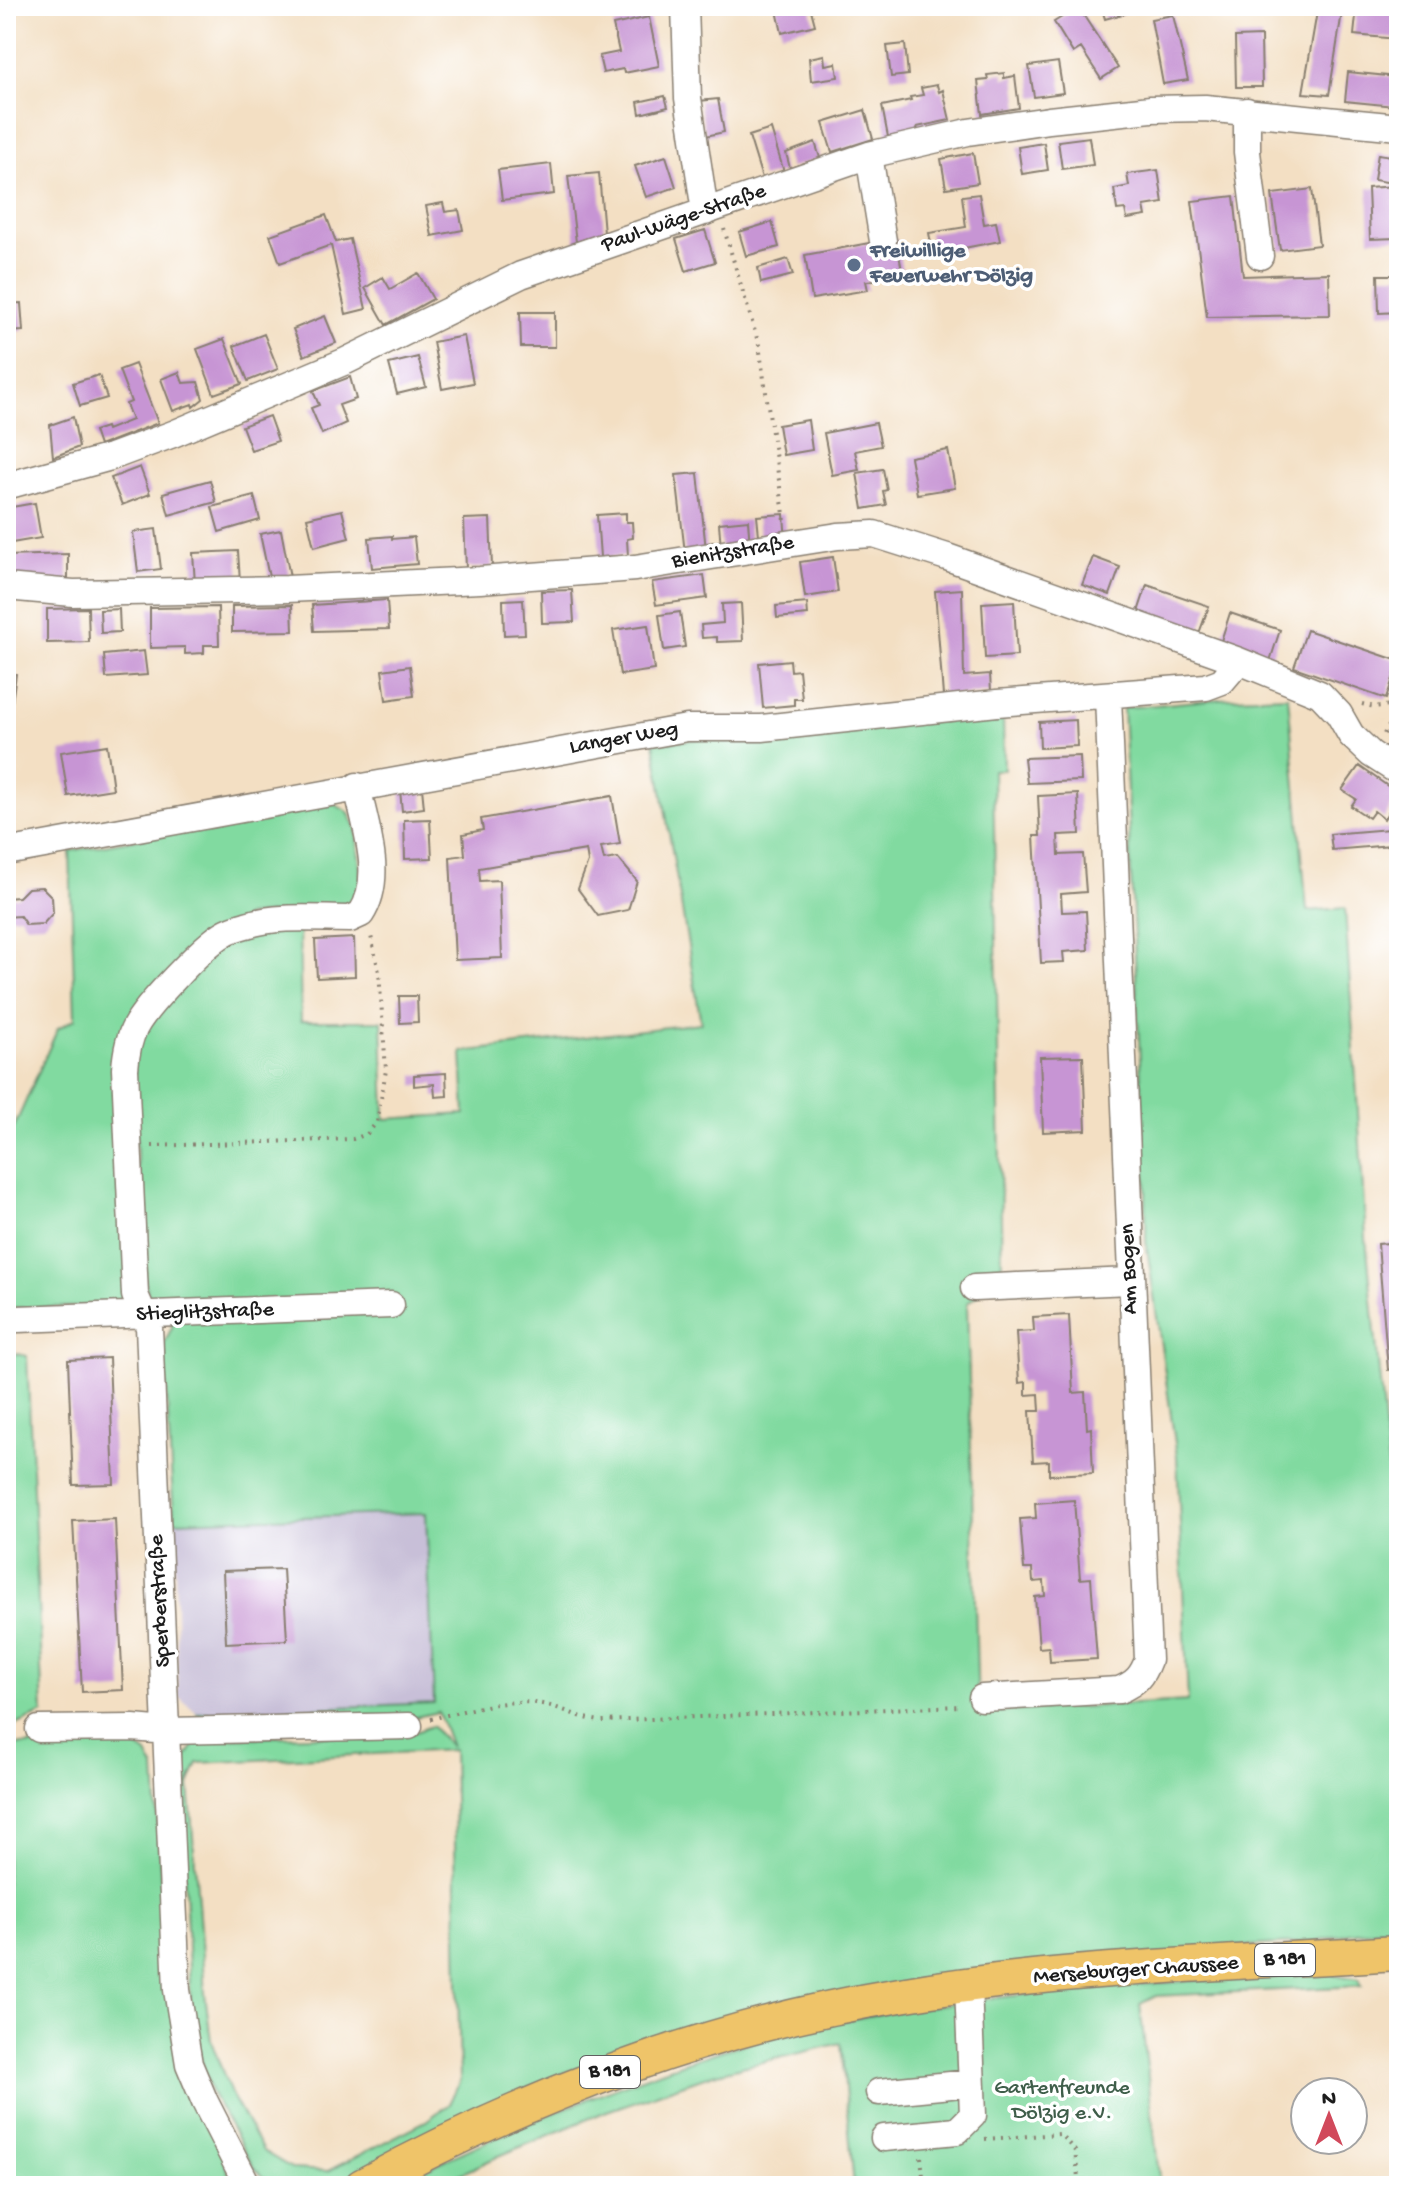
<svg xmlns="http://www.w3.org/2000/svg" width="1405" height="2192" font-family="'Gochi Hand',sans-serif">
  <rect width="100%" height="100%" fill="#fff"/>
  <filter id="ink" filterUnits="userSpaceOnUse"><feTurbulence type="fractalNoise" baseFrequency=".0125" numOctaves="2"/><feDisplacementMap in="SourceGraphic" scale="16" xChannelSelector="R" yChannelSelector="G"/><feConvolveMatrix kernelMatrix="1 2 1 2 8 2 1 2 1" color-interpolation-filters="sRGB"/></filter>
  <filter id="wash" filterUnits="userSpaceOnUse"><feTurbulence type="fractalNoise" baseFrequency=".006" numOctaves="4" result="noise"/><feDisplacementMap in="SourceGraphic" scale="32" xChannelSelector="R" yChannelSelector="G"/><feGaussianBlur stdDeviation="1.8" result="paint"/><feColorMatrix in="noise" values="0 0 0 0 0 0 0 0 0 0 0 0 0 0 0 0 0 1.4 0 .05"/><feComposite in="paint" operator="in"/></filter>
  <g filter="url(#wash)">
    <rect width="100%" height="100%" fill="#f3dfc3"/>
    <path fill="#c8bfd8" d="M426,1512L435,1703L197,1713L178,1696L174,1521Z"/>
    <path fill="#81daa0" stroke="#4e7b5e" stroke-width="2" fill-rule="evenodd" d="M1288,696L1307,911L1345,908L1366,1238L1399,1578V1927L1349,1933L1312,1942L1230,1947L569,2071L499,2100L333,2186H272L254,2168L211,2092L192,2029L179,1767L195,1744L205,1739L412,1733L432,1726L451,1747L438,1712L403,1720L201,1723L197,1713L434,1703L426,1513L174,1521L164,1344L173,1325L150,1306L141,1261L133,1053L139,1033L229,937L299,926L301,1021H382L385,1119L465,1114L462,1052L701,1023L654,743L1003,711L1004,770H993L1002,1276L967,1303L978,1713L1188,1701L1177,1457L1146,1241V1185L1123,708L1230,698ZM453,1750L460,2080L449,2104L426,2121L328,2171L293,2169L263,2151L231,2094L211,2041L205,1993L189,1785L198,1763Z
      M334,804L348,812L356,827L362,886L354,898L344,906L246,916L134,1013L130,1294L123,1306L11,1308L12,1353L27,1356L43,1713L14,1726H6V1132L13,1130L58,1028L75,1019L70,851Z
      M31,1734H119L147,1754L155,1769L166,1985L233,2186H6V1745H31Z
      M1321,1972L1359,1979L1362,1986L1156,1996L1140,2004L1160,2186H854L841,2043L713,2074L607,2111L499,2156L435,2186H392C446,2158 501,2135 558,2111C632,2080 707,2052 786,2033C962,1992 1142,1985 1321,1972Z"/>
    <g id="blocks">
      <path fill="#c795d4" d="M776,6H810L815,25L782,33Z
        M1101,6H1148V7L1105,19Z
        M1318,6H1343L1329,95L1303,93Z
        M1357,6L1399,9L1397,39L1354,35Z
        M1078,7L1118,68L1101,79L1081,48L1073,53L1054,22Z
        M1173,15L1188,80L1163,84L1151,19Z
        M649,17L659,66L624,73L623,69L603,73L599,56L619,52L613,25Z
        M1261,36L1262,87H1236L1235,37Z
        M905,44L908,75L891,77L887,46Z
        M824,55L825,65L836,63L838,77L811,81L809,58Z
        M1058,62L1063,93L1034,97L1029,66Z
        M1348,72L1397,77L1394,106L1345,101Z
        M1004,73V78L1015,76L1019,108L982,114L978,81L988,80L987,75Z
        M937,85L939,92L943,90L950,120L917,127L918,131L888,137L882,106L911,100L910,97L923,95L921,88Z
        M665,96L668,107L640,114L638,102Z
        M718,99L724,132L706,136L699,101Z
        M865,110L873,139L832,152L823,123Z
        M771,129L784,172L762,178L749,136Z
        M1089,137L1093,165L1062,169L1058,141Z
        M815,142L820,158L790,168L786,153Z
        M1044,143L1048,170L1022,174L1018,147Z
        M973,153L978,183L946,188L941,159Z
        M1378,154L1399,157V184L1374,180Z
        M666,156L676,187L646,197L635,166Z
        M551,164L554,194L502,200L498,170Z
        M1158,170L1163,203L1144,206L1146,216L1127,219L1125,209L1117,210L1114,189L1129,186L1127,174Z
        M599,173L604,233L576,242L568,176Z
        M1395,186L1397,238L1370,239L1368,188Z
        M1312,189L1319,245L1280,250L1272,194Z
        M979,194L984,224L996,222L1000,241L933,254L929,233L966,227L962,196Z
        M1234,196L1243,276L1329,273L1330,315L1207,317L1192,201Z
        M443,203L445,212L459,210L463,230L432,236L426,206Z
        M326,215L336,242L350,239L366,309L346,314L331,245L280,263L270,235Z
        M772,222L779,247L746,256L739,232Z
        M705,230L715,262L686,271L676,239Z
        M896,238L903,276L866,281L868,290L812,299L805,255Z
        M788,259L793,275L761,283L758,268Z
        M418,273L433,299L386,325L365,288L383,277L390,289Z
        M1378,275H1399V312L1379,313Z
        M21,303L23,331L6,332V304Z
        M520,312H555V347H521Z
        M325,316L336,343L304,356L293,329Z
        M264,334L278,369L248,381L234,346Z
        M464,336L473,383L442,389L433,342Z
        M224,339L242,384L214,394L197,349Z
        M418,357L426,387L397,394L389,364Z
        M135,364L158,423L99,446L94,431L106,427L107,430L132,420L126,404L131,402L119,370Z
        M179,372L183,383L198,382L203,399L193,407L192,404L173,411L161,379Z
        M99,375L107,398L80,406L73,383Z
        M350,377L356,399L339,405L346,423L322,434L311,408L319,405L313,391Z
        M269,416L278,441L251,450L242,426Z
        M73,417L79,447L53,457L50,425Z
        M808,420L812,450L783,455L778,425Z
        M876,423L881,446L855,451L859,470L832,475L824,433Z
        M948,450L955,488L917,494L910,457Z
        M140,467L150,494L122,505L111,478Z
        M883,469L887,490L883,491L886,505L863,509L857,473Z
        M698,473L706,550L685,553L676,475Z
        M210,480L216,502L169,515L163,493Z
        M254,496L260,520L219,532L212,507Z
        M35,503L41,538L6,544V508Z
        M342,510L349,538L314,547L307,518Z
        M626,513V522H632L633,538L627,539L628,556L600,557L597,515Z
        M784,514L786,543L760,545L757,516Z
        M490,518L492,567L466,568L464,519Z
        M748,520L750,547L721,549L719,523Z
        M156,529L161,569L138,572L133,532Z
        M281,530L290,577H269L260,534Z
        M392,536V539L414,537L417,564L372,568L369,538Z
        M238,551L240,581L195,584L193,553Z
        M68,554V581L8,578L7,556Z
        M833,557L838,592L805,597L800,562Z
        M1093,557L1120,567L1110,595L1082,585Z
        M704,575L707,598L656,605L652,582Z
        M1147,585L1209,606L1198,636L1137,615Z
        M962,589L964,676L990,674L991,692L943,696L935,591Z
        M572,590L574,622L542,623L541,591Z
        M523,599L525,634L504,635L503,600Z
        M387,600L389,629L314,631L312,605Z
        M1014,601L1017,656L985,658L982,603Z
        M741,603L743,641L717,642V637L702,638L701,625L723,623L722,604Z
        M807,603L808,615L777,618L776,606Z
        M292,605L293,631L232,632V606Z
        M218,607L219,645H204V653L185,654V647L150,648V608Z
        M88,608L89,642L47,643V609Z
        M119,609L120,632L101,633L100,610Z
        M680,612L685,647L664,650L659,615Z
        M1230,613L1280,630L1270,661L1220,644Z
        M648,625L654,670L620,675L613,630Z
        M1307,630L1399,661L1386,699L1294,667Z
        M144,651L147,675L106,678L104,655Z
        M790,660L791,671L799,670L802,699H794V705L763,708L759,663Z
        M410,666L414,696L386,700L382,670Z
        M6,672L16,674L11,710H6Z
        M1076,720L1077,746L1040,748L1039,722Z
        M107,745L113,789L68,796L61,752Z
        M1080,756L1081,781L1027,783L1024,758Z
        M1359,766L1399,794L1384,819L1374,811L1369,818L1351,806L1356,799L1342,790Z
        M422,788L424,808L402,811L400,790Z
        M1078,794L1080,834L1058,835L1059,855L1083,854L1086,892L1061,894L1062,912L1086,911L1088,950L1063,952L1064,962L1041,963L1034,836H1040L1038,796Z
        M612,796L620,844L601,847L604,860L618,858L637,881L628,910L598,916L578,889L588,862L586,850L479,868L480,881L499,880L502,958L455,960L450,857L465,855L463,834L483,830L481,819Z
        M430,819L432,858L405,859L404,820Z
        M1389,829L1391,845L1332,850L1330,834Z
        M42,887L52,897L53,913L43,924L26,925L20,916L6,917V898L19,897L28,888Z
        M354,938L355,976L317,978L315,940Z
        M399,996H417L418,1022L400,1023Z
        M1083,1056L1086,1130L1043,1132L1040,1057Z
        M446,1073L447,1096L435,1097L434,1084L414,1086V1075Z
        M1399,1242V1369L1388,1370L1378,1244Z
        M1069,1315L1073,1393L1085,1392L1087,1429L1091,1428L1093,1473L1049,1475V1461L1033,1462L1030,1411H1040L1039,1394L1026,1395V1382L1019,1383L1016,1332L1034,1331L1033,1317Z
        M109,1358L114,1484L73,1485L68,1360Z
        M1074,1500L1080,1579L1091,1578L1097,1659L1050,1662L1049,1647L1039,1648L1035,1597L1045,1596L1044,1581L1033,1582L1032,1569H1024L1020,1519L1036,1518L1035,1503Z
        M115,1519L123,1690L82,1692L73,1521Z
        M283,1569L287,1640L226,1643L223,1571Z"/>
    </g>
  </g>
  <g filter="url(#ink)">
    <use href="#blocks" fill-opacity="0" stroke="#887e70" stroke-width="2"/>
    <g fill="none" stroke-linecap="round" stroke-linejoin="round">
      <defs>
        <path id="minor" d="M685,6L688,98L705,212
          M1247,111V152L1260,256
          M869,155L883,241
          M6,486L111,457L173,434L346,361L521,275L869,155L968,132L1049,120L1151,109L1205,108L1399,127
          M6,587L73,593L287,589L480,580L635,568L838,536L874,534L947,557L1239,661L1320,694L1339,714L1351,735L1371,754L1399,772
          M6,852L687,728H762L997,703L1206,687L1222,681L1239,661
          M974,1288L1130,1281
          M18,1319L391,1305
          M982,1698L1119,1690C1136,1683 1142,1676 1148,1660L1108,696
          M39,1729L133,1728L167,1731L409,1726
          M879,2092L971,2083
          M884,2138L957,2131L973,2115L968,1985
          M248,2186L205,2102L189,2064L177,1990L149,1327L135,1295L125,1069C126,1055 128,1040 135,1027C146,1006 202,947 223,934C229,930 238,927 246,925C279,915 316,919 350,919L361,914C385,878 365,826 357,786"/>
        <path id="major" d="M362,2186C530,2095 710,2026 900,1995C1064,1967 1233,1963 1399,1953"/>
      </defs>
      <use href="#minor" stroke="#887e70" stroke-width="29"/>
      <use href="#major" stroke="#887e70" stroke-width="37"/>
      <path stroke="#887e70" stroke-width="4" stroke-dasharray="2 6" stroke-linecap="butt" d="M724,229L759,345L785,521
        M1362,704L1374,707L1399,704
        M1384,734L1399,709
        M152,1146L353,1139L367,1134L377,1122L386,1070L379,972L371,936
        M431,1719C465,1711 507,1697 542,1704C564,1708 579,1719 602,1721L961,1706
        M985,2139L1060,2134L1075,2151L1079,2186
        M921,2157L924,2186"/>
      <use href="#minor" stroke="#fff" stroke-width="26"/>
      <use href="#major" stroke="#efc469" stroke-width="34"/>
    </g>
  </g>
  <circle fill="#5c6f8a" stroke="#fff" stroke-width="3" cx="854" cy="265" r="8"/>
  <g text-anchor="middle" dominant-baseline="central" stroke-width="7" stroke-linejoin="round" paint-order="stroke">
    <g fill="#fff" stroke="#606060" stroke-width="2">
      <rect x="1255" y="1944" width="60" height="32" rx="6"/>
      <rect x="580" y="2056" width="60" height="32" rx="6"/>
    </g>
    <g font-size="20" font-weight="bold" fill="#1c1c1c">
      <text x="1285" y="1960">B 181</text>
      <text x="610" y="2072">B 181</text>
    </g>
    <g font-size="22" fill="#1c1c1c" stroke="#fff">
      <text transform="translate(684 219) rotate(-19)">Paul-Wäge-Straße</text>
      <text transform="translate(733 553) rotate(-9)">Bienitzstraße</text>
      <text transform="translate(624 739) rotate(-10)">Langer Weg</text>
      <text transform="translate(1130 1269) rotate(-92)">Am Bogen</text>
      <text transform="translate(205 1313) rotate(-2)">Stieglitzstraße</text>
      <text transform="translate(161 1601) rotate(-93)">Sperberstraße</text>
      <text transform="translate(1136 1971) rotate(-4)">Merseburger Chaussee</text>
    </g>
    <g font-size="22" font-weight="bold" fill="#4e5e75" stroke="#fff" text-anchor="start">
      <text x="870" y="252">Freiwillige<tspan x="870" dy="25">Feuerwehr Dölzig</tspan></text>
    </g>
    <g font-size="22" fill="#3f5e4a" stroke="#fff">
      <text x="1062" y="2089">Gartenfreunde<tspan x="1062" dy="25">Dölzig e.V.</tspan></text>
    </g>
  </g>
  <rect width="1405" height="2192" fill="none" stroke="#fff" stroke-width="32"/>
  <g transform="translate(1329 2116)"><circle r="38" fill="#ffffff" stroke="#a4a4a4" stroke-width="2"/>
  <path d="M0-6L14 30L0 20L-14 30Z" fill="#d1495b"/>
  <text y="-12" font-size="22" font-weight="bold" text-anchor="middle" fill="#1c1c1c">N</text>
  </g>
</svg>
